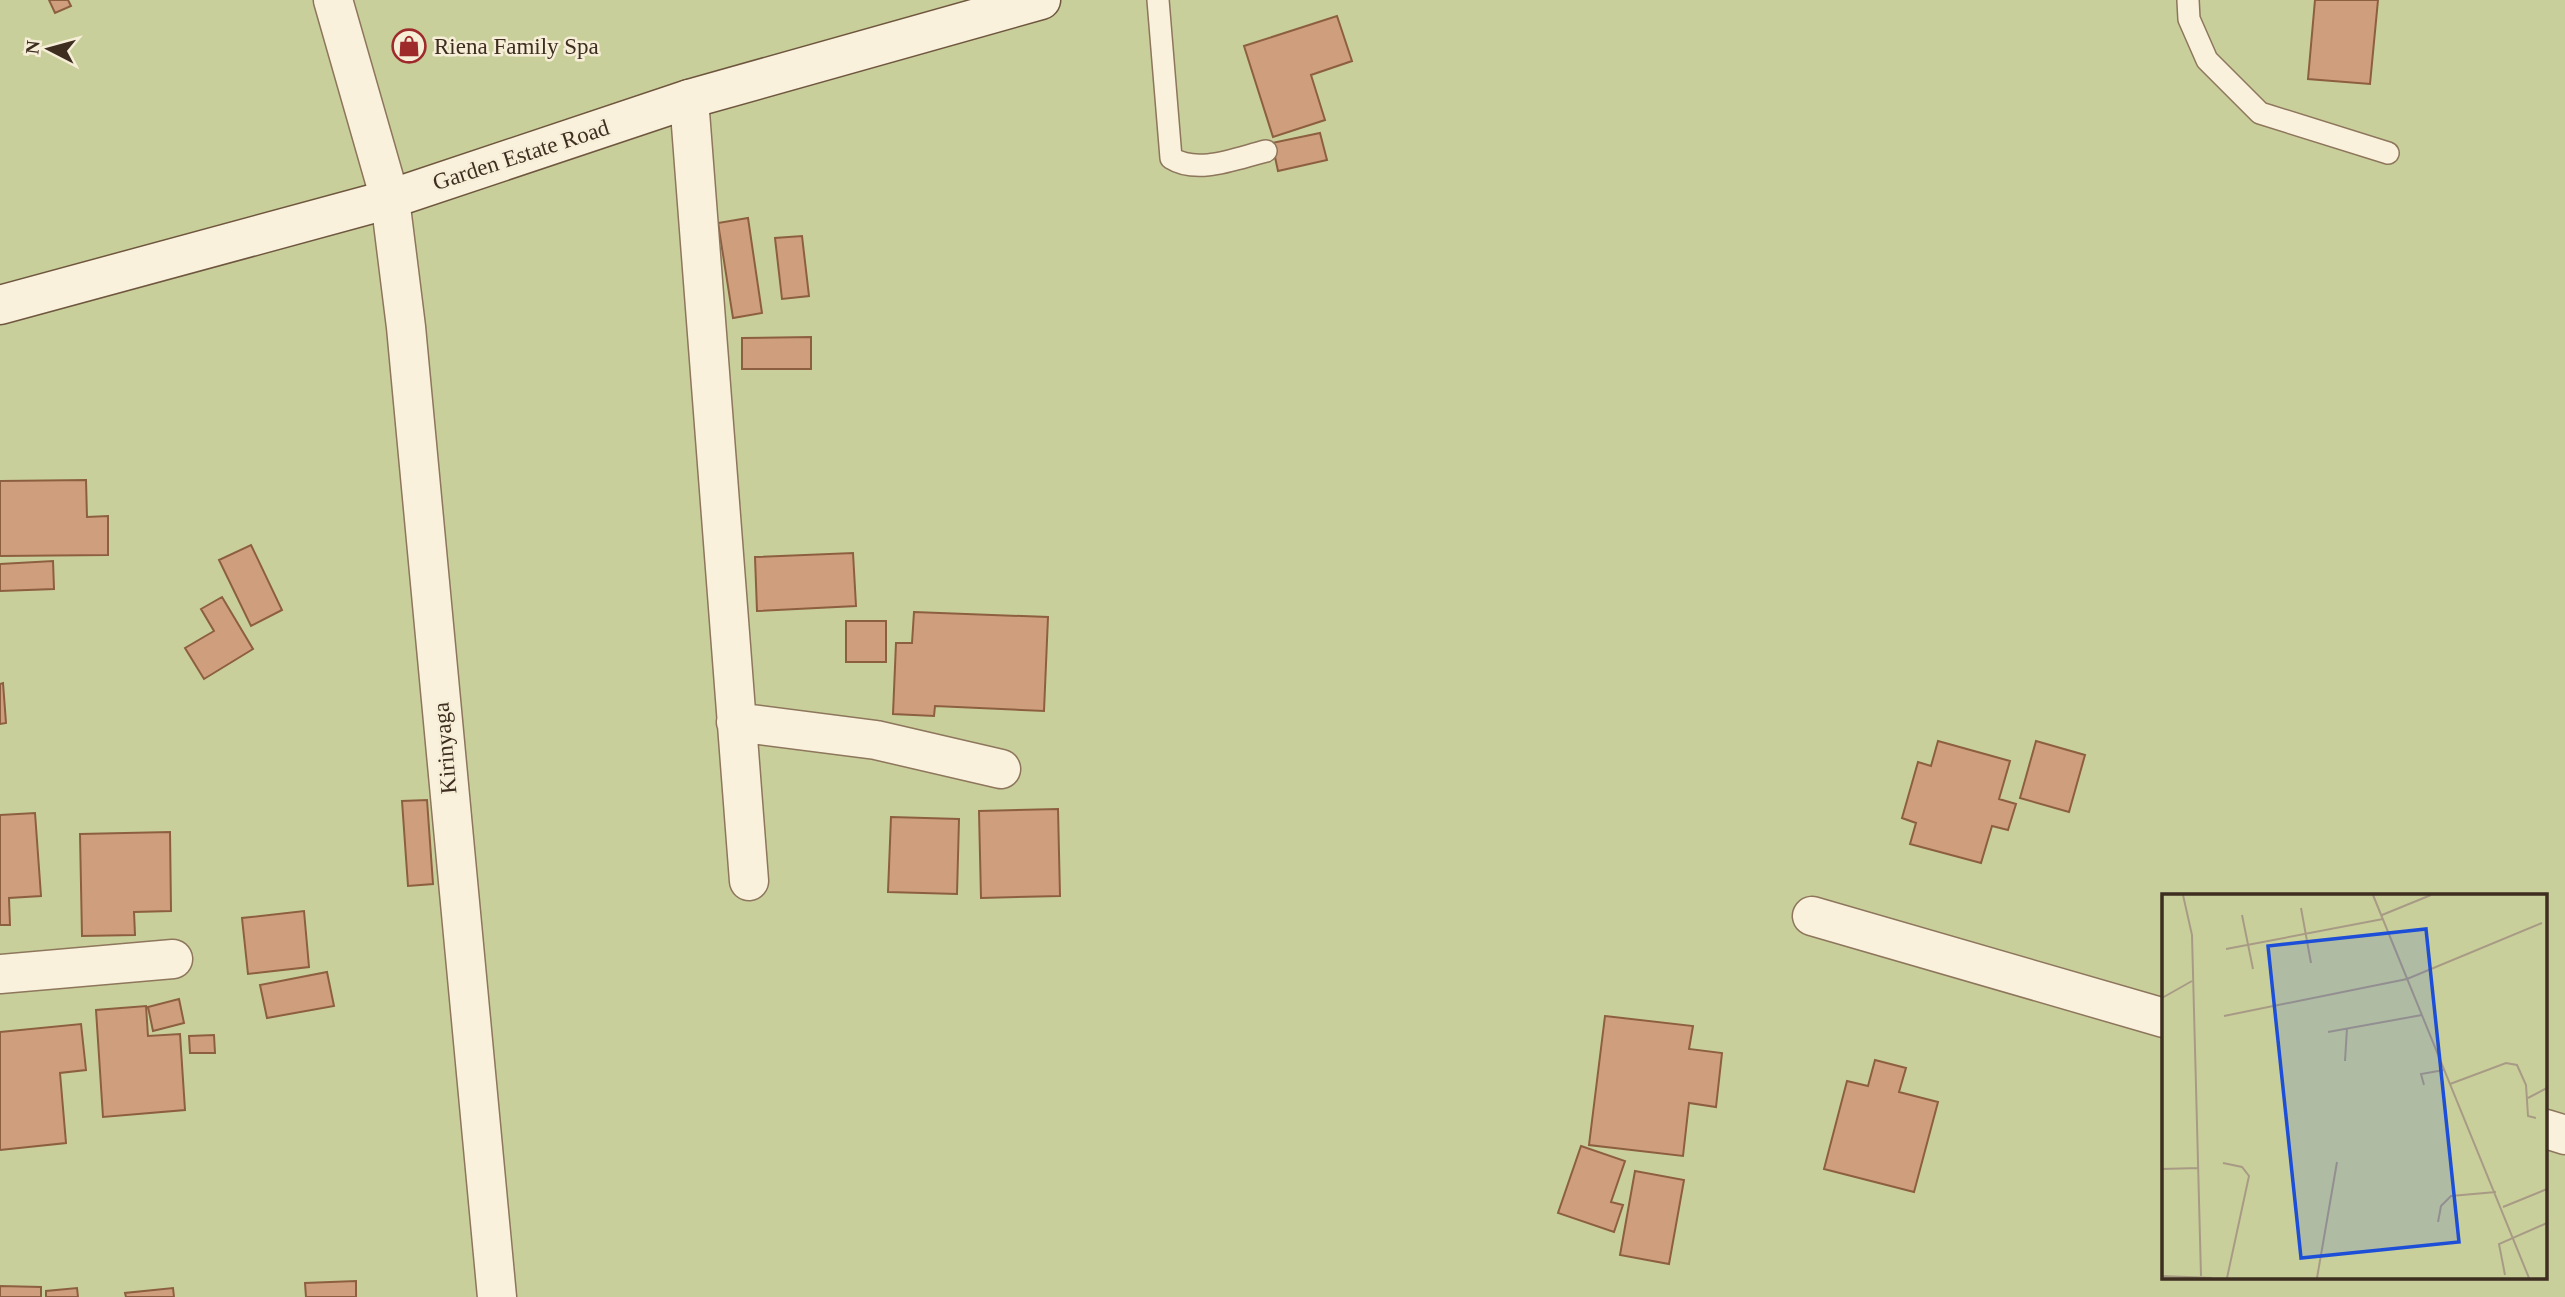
<svg xmlns="http://www.w3.org/2000/svg" width="2565" height="1297" font-family="'Times New Roman',serif">
  <rect width="100%" height="100%" fill="#f0e4c8"/>
  <path fill="#c9cf9b" fill-rule="evenodd" d="M0,0H2565V1297H0ZM2164,896H2546V1278H2164Z"/>
  <path fill="#cf9f7d" stroke="#8d5f41" stroke-width="2" d="M49,0H68L71,6L55,13Z
    M2315,0H2378L2370,84L2308,79Z
    M1337,16L1352,61L1311,75L1325,120L1273,137L1244,46Z
    M1320,133L1327,160L1278,171L1272,143Z
    M748,218L762,313L733,318L718,223Z
    M802,236L809,296L782,299L775,238Z
    M811,337V369H742V338Z
    M86,480L87,517L108,516V555L0,556V481Z
    M251,545L282,610L251,626L219,560Z
    M853,553L856,606L757,611L755,557Z
    M53,561L54,589L0,591V564Z
    M222,597L253,649L204,679L185,648L214,631L201,609Z
    M914,612L1048,617L1044,711L935,706L934,716L893,714L896,643H912Z
    M846,621H886V662H846Z
    M3,683L6,723L0,724V684Z
    M1938,741L2010,761L1999,799L2016,804L2008,830L1992,826L1981,863L1910,844L1916,823L1902,818L1918,762L1931,766Z
    M2036,741L2085,755L2069,812L2020,798Z
    M427,800L433,884L408,886L402,801Z
    M1058,809L1060,896L981,898L979,811Z
    M35,813L41,896L9,898L10,925H0V815Z
    M891,817L959,819L957,894L888,892Z
    M170,832L171,911L134,912L135,935L82,936L80,834Z
    M304,911L309,967L248,974L242,918Z
    M327,972L334,1006L267,1018L260,985Z
    M179,999L184,1023L153,1031L148,1007Z
    M146,1006L148,1036L180,1034L185,1110L103,1117L96,1010Z
    M1605,1016L1693,1026L1689,1049L1722,1053L1716,1107L1689,1103L1683,1156L1589,1145Z
    M81,1024L86,1070L60,1073L66,1143L0,1150V1032Z
    M214,1035L215,1053H190L189,1036Z
    M1875,1060L1906,1068L1899,1092L1938,1102L1914,1192L1824,1169L1847,1081L1868,1086Z
    M1581,1146L1625,1161L1611,1202L1623,1205L1614,1232L1558,1213Z
    M1635,1171L1684,1180L1669,1264L1620,1255Z
    M356,1281V1297H306L305,1283Z
    M0,1286L41,1287V1297H0Z
    M77,1288L78,1297H46V1291Z
    M173,1288L174,1297H126L125,1293Z"/>
  <g fill="none" stroke-linecap="round" stroke-linejoin="round">
    <defs>
      <path id="lane" d="M1158,0L1171,158C1198,175 1237,158 1266,151
        M2188,0L2189,19L2207,60L2260,113L2388,153"/>
      <path id="street" d="M333,0L390,199L406,327L497,1297
        M689,99L749,881
        M736,722L876,740L1001,769
        M1812,916L2164,1018
        M0,974L173,959
        M2546,1129L2565,1135"/>
      <path id="secondary" d="M0,305L390,199L689,99L1041,0"/>
    </defs>
    <use href="#lane" stroke="#8d765c" stroke-width="24"/>
    <use href="#street" stroke="#8d765c" stroke-width="41"/>
    <use href="#secondary" stroke="#6f573f" stroke-width="41"/>
    <use href="#lane" stroke="#faf1dc" stroke-width="21"/>
    <use href="#street" stroke="#faf1dc" stroke-width="38"/>
    <use href="#secondary" stroke="#faf1dc" stroke-width="38"/>
  </g>
  <defs>
    <symbol id="shop-ring" viewBox="-11 -11 22 22"><circle r="9.5" fill="#f7eed8" stroke="#9e2a2b" stroke-width="1.5"/><path d="M-5-2.5h2.3a2.7 3.5 0 0 1 5.4 0H5L5.5 6h-11ZM-1.5-2.5h3a1.5 2.3 0 0 0-3 0Z" fill="#9e2a2b"/></symbol>
  </defs>
  <g fill-rule="evenodd">
    <use href="#shop-ring" x="390" y="27" width="38" height="38"/>
  </g>
  <g text-anchor="middle" dominant-baseline="central" stroke-width="5" stroke-linejoin="round" paint-order="stroke">
    <g font-size="23" fill="#3d2e20" stroke="#f7eed8" text-anchor="start">
      <text x="434" y="46">Riena Family Spa</text>
    </g>
    <g font-size="23" fill="#3d2e20" stroke="#f7eed8">
      <text transform="translate(521 155) rotate(-18)">Garden Estate Road</text>
      <text transform="translate(445 748) rotate(-95)">Kirinyaga</text>
    </g>
  </g>
  <g transform="translate(2162 894)">
    <rect width="385" height="385" fill="#f0e4c8"/>
    <path d="M0,1H385V384H0Z" fill="#c9cf9b"/>
    <path fill="none" stroke="#a89b85" stroke-width="2" d="M21,1L30,41L39,382M211,1L367,384M139,14L149,69M80,21L91,75M220,21L269,1M64,55L221,25M0,104L30,87M62,122L245,85L380,29M166,138L260,121M183,167L185,134M288,190L344,169L355,171L364,191L366,222L374,224M262,191L259,180L282,176M366,204L385,194M61,269L80,273L87,282L65,384M0,275L36,274M341,313L385,295M276,328L279,312L289,302L334,298M343,381L337,350L385,329M0,382L50,384M155,384L175,268"/>
    <path fill="#1d4ed8" fill-opacity="0.15" stroke="#1d4ed8" stroke-width="3.5" d="M264,35L297,348L139,364L106,52Z"/>
    <rect width="385" height="385" fill="none" stroke="#3d2e20" stroke-width="3.5"/>
  </g>
  <g transform="translate(49 49) rotate(276)" stroke="#f7eed8" stroke-width="5" paint-order="stroke">
  <path d="M0-5L12 26L0 18L-12 26Z" fill="#3d2e20"/>
  <text y="-10" font-size="19" font-weight="bold" text-anchor="middle" fill="#3d2e20">N</text>
  </g>
</svg>
